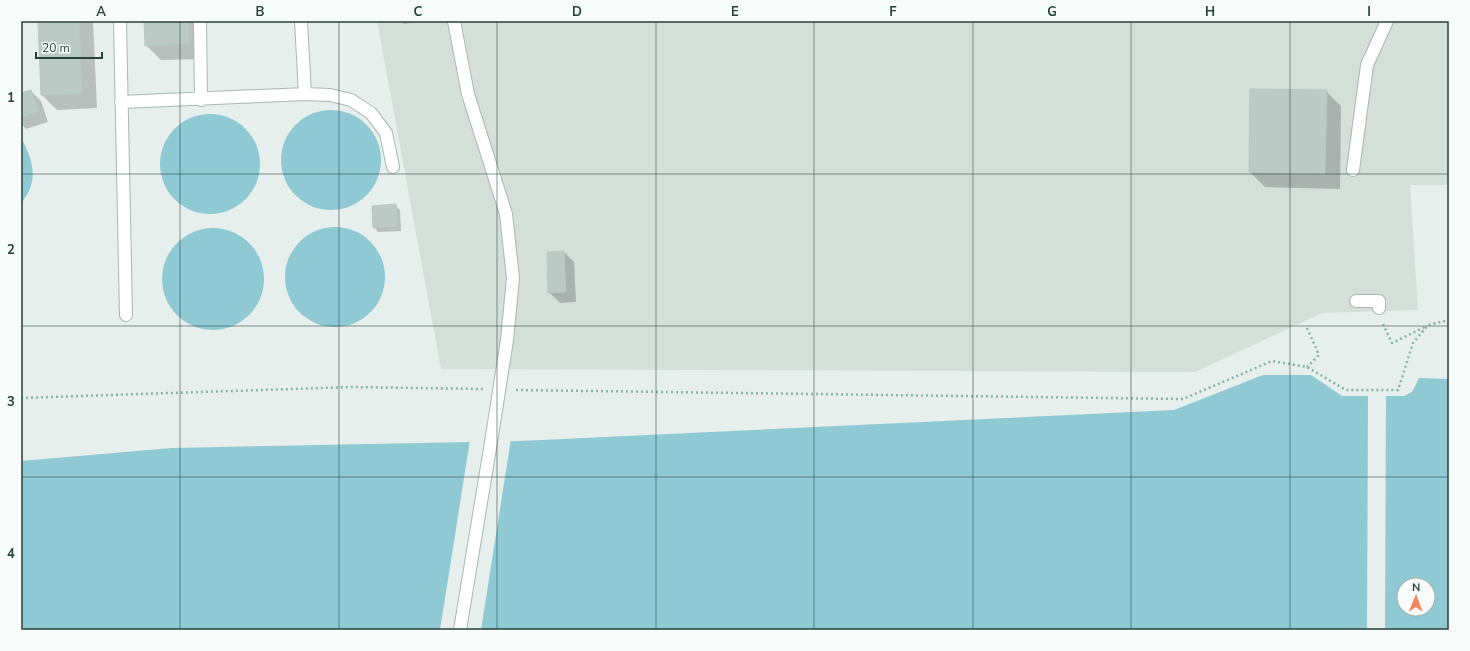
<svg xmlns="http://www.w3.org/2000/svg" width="1470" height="651" font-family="'Nunito Sans',sans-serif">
  <rect width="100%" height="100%" fill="#e6efeb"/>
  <path fill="#d4dfda" d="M377,21H1449V185H1410L1418,310L1322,313L1195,372L441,369Z"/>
  <path fill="#8ec9d4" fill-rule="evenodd" d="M281 160a50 50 0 1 1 100 0a50 50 0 1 1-100 0Z
    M160 164a50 50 0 1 1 100 0a50 50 0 1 1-100 0Z
    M21,138C34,160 39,183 21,203Z
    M285 277a50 50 0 1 1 100 0a50 50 0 1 1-100 0Z
    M162 279a51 51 0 1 1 102 0a51 51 0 1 1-102 0Z
    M1263,375H1311L1342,396H1404L1412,392L1419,378L1449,379V630H21V461L172,448L520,441L1174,410ZM1404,585H1428V609H1404Z"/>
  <path fill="#e6efeb" d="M1368,394H1386L1385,630H1367Z
    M511,439L481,630H440L470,440Z"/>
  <path fill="#0003" d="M39,21H93L97,108L57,110L42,95Z
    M145,21H202L203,59L161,60L146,45Z
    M401,21H415V22L404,24Z
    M1251,90L1326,91L1341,106L1340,189L1265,187L1250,172Z
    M31,91L41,101L48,122L26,129L21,123V94Z
    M395,205L400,210L401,231L378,232L374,227Z
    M564,252L574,262L576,302L560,303L549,292Z"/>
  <path fill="#bbcac4" stroke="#b8c9c2" d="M38,21H79L82,94L41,95Z
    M144,21H188L189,44L145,46Z
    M1250,89L1327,90L1325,174L1249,172Z
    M31,90L38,112L21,117V93Z
    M396,204L397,226L373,228L372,206Z
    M564,251L566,292L548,293L547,252Z"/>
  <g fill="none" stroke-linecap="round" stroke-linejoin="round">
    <defs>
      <path id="service" d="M120,21L126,315
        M200,21L201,100
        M301,21L305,94
        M454,21L468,94L506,214L513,278L507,340
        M121,102L305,94L330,95L351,100L371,113L386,133L393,167
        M1353,170L1367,65L1387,21
        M1356,301H1379V308
        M460,630L491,442"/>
    </defs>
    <use href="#service" stroke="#a8b8b2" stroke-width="14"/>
    <path stroke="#86b3a5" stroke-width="2.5" stroke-dasharray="2 3" stroke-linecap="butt" d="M1383,324L1392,343L1427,326
      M1307,328L1319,355L1307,367
      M516,390L1183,399L1272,361L1307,367L1346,390H1398L1413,343L1428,325L1449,320
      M21,398L352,387L483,389"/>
    <use href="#service" stroke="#fff" stroke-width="12"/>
    <defs>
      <path id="service-bridge" d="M491,442L507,340"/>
    </defs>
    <use href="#service-bridge" stroke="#a8b8b2" stroke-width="14" stroke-linecap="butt"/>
    <use href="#service-bridge" stroke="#fff" stroke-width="12"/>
  </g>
  <path fill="none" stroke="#24423a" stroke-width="1" stroke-opacity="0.55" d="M180,21V630M339,21V630M497,21V630M656,21V630M814,21V630M973,21V630M1131,21V630M1290,21V630M21,174H1449M21,326H1449M21,477H1449"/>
  <rect width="1470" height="651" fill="none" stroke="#f7fbf9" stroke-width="44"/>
  <g transform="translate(1416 597) rotate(1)"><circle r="19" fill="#f7fbf9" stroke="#a3b1ad"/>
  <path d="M0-3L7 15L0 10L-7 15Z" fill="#f4845f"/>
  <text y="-6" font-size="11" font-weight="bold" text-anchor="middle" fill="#24423a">N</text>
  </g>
  <path d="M36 52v6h66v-6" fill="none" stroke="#24423a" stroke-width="2"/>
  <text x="42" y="52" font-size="12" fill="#24423a" stroke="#f7fbf9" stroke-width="3" paint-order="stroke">20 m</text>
  <rect x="22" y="22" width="1426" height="607" fill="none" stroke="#24423a" stroke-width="1.5"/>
  <g font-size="13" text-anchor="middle" font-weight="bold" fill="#24423a">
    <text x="101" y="16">A</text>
    <text x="260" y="16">B</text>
    <text x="418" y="16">C</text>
    <text x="577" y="16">D</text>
    <text x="735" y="16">E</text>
    <text x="893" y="16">F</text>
    <text x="1052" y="16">G</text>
    <text x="1210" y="16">H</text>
    <text x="1369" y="16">I</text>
    <text x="11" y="102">1</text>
    <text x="11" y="254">2</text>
    <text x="11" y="406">3</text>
    <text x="11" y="558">4</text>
  </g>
</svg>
